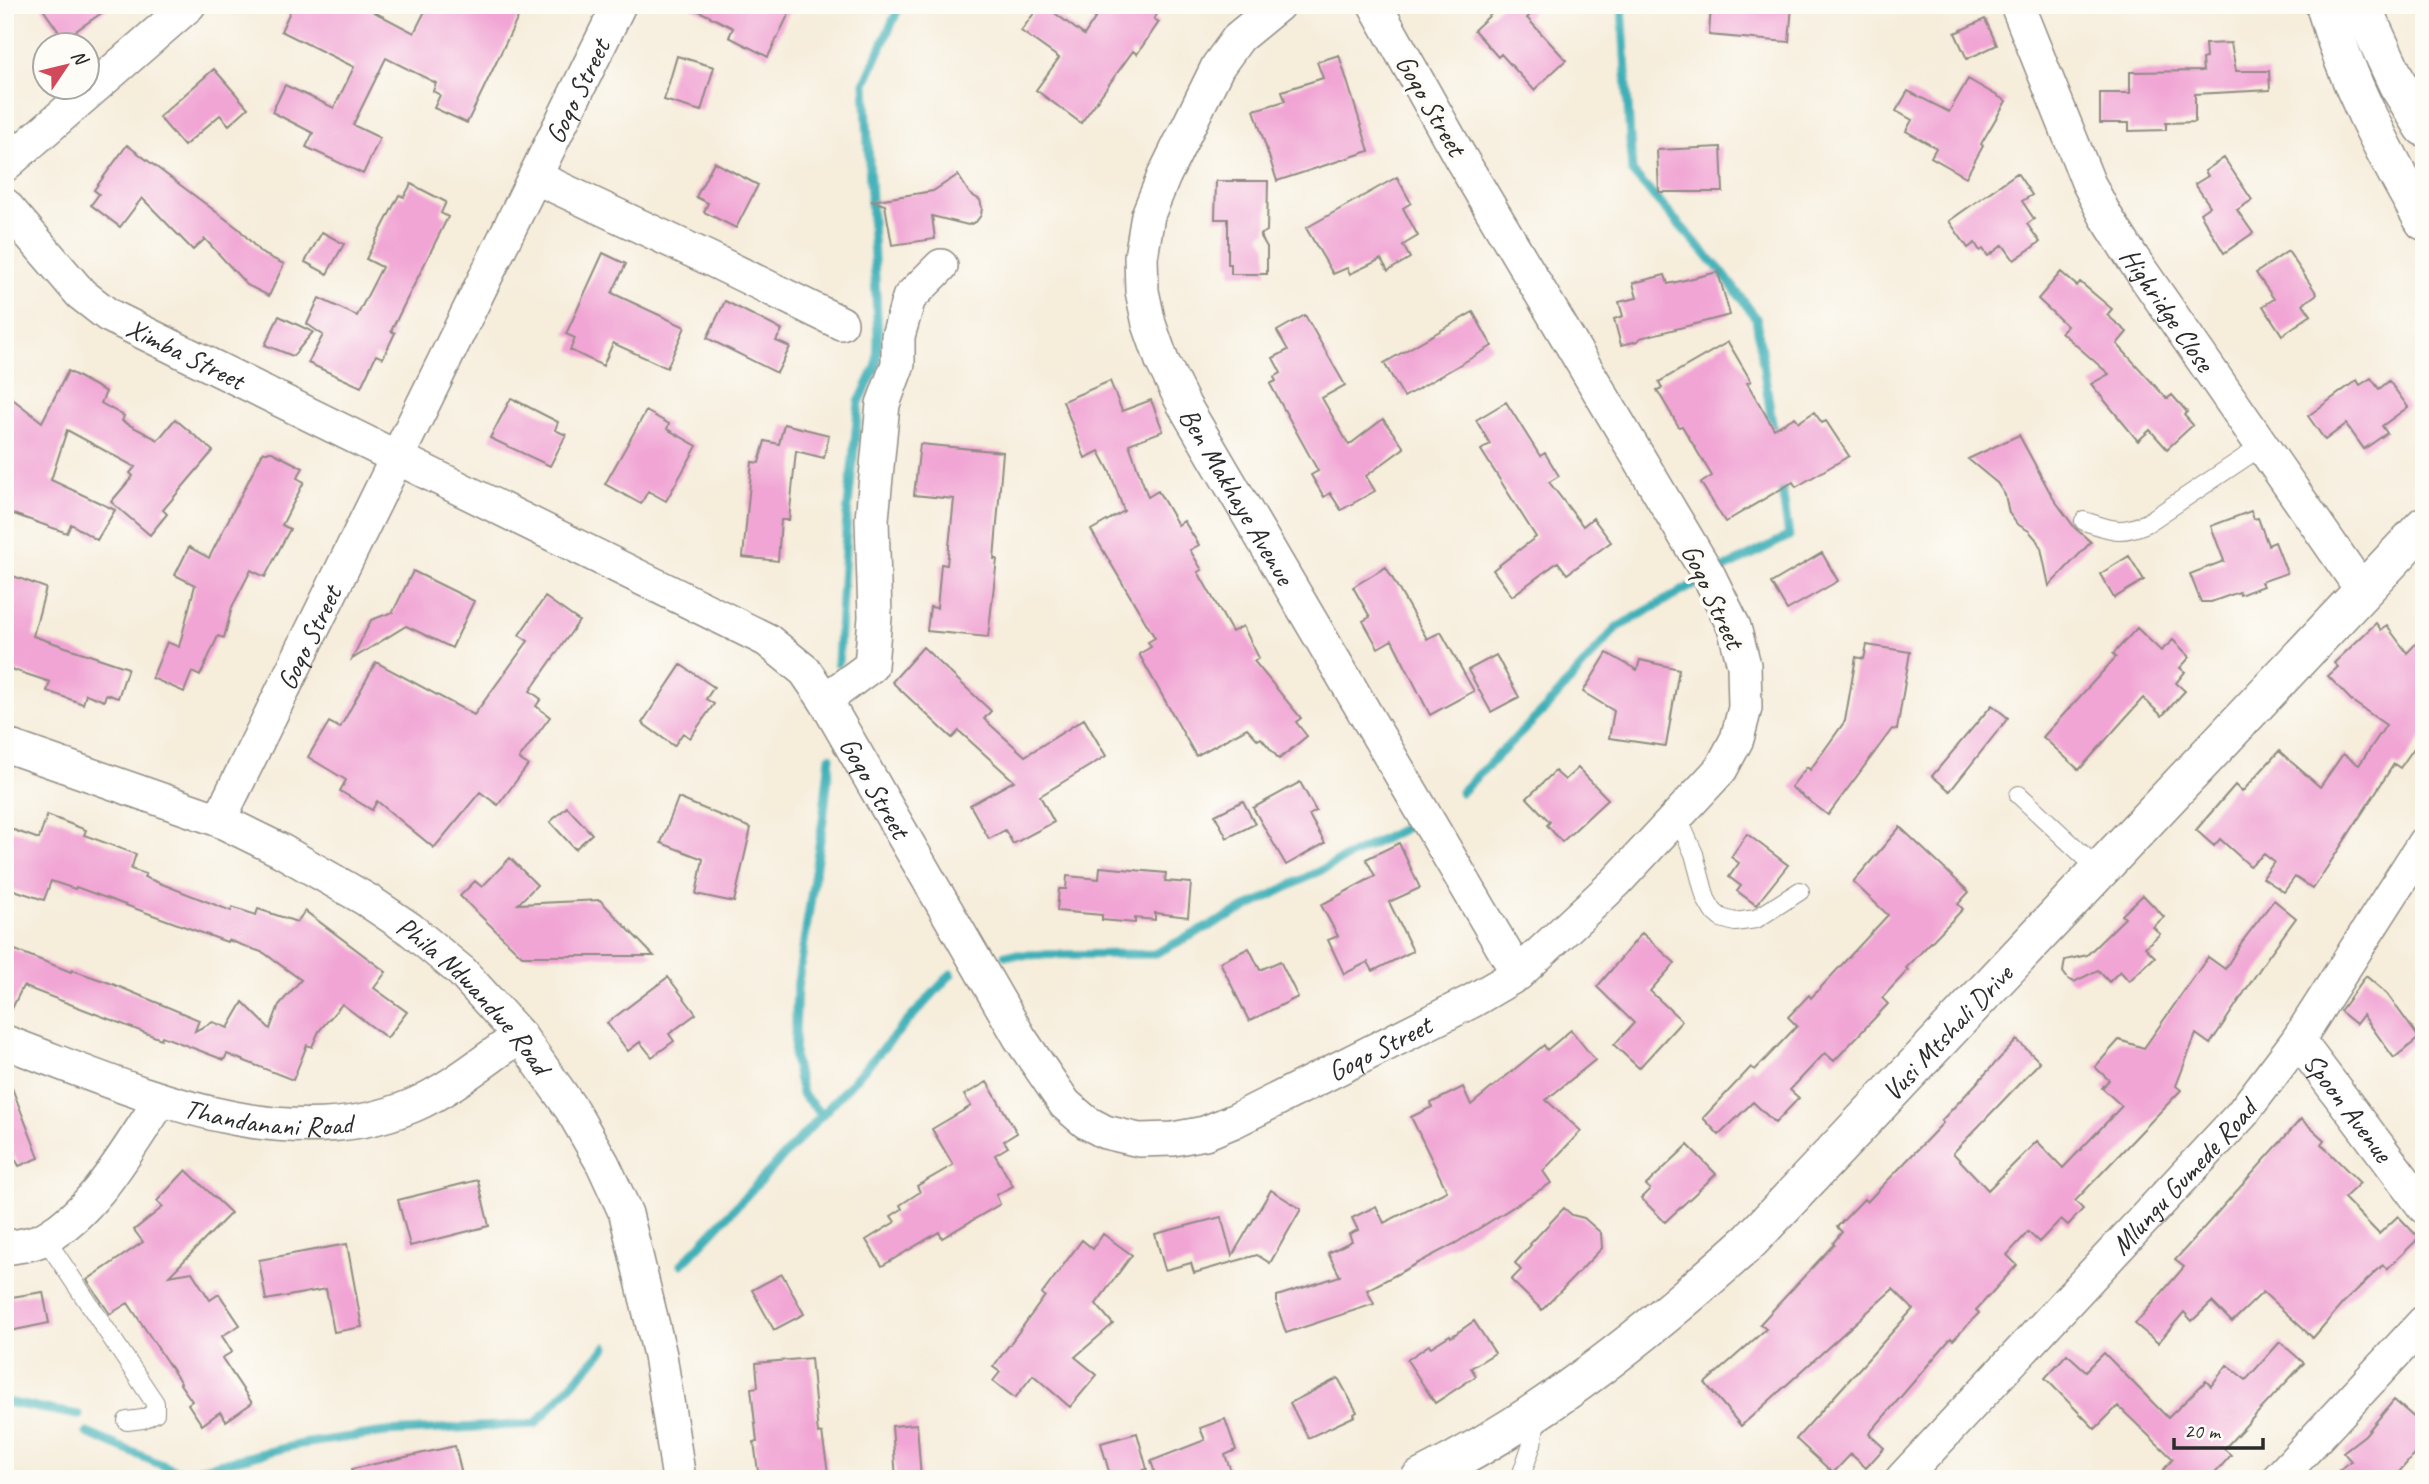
<svg xmlns="http://www.w3.org/2000/svg" width="2429" height="1484" font-family="Caveat,sans-serif">
  <rect width="100%" height="100%" fill="#fdfcf7"/>
  <filter id="ink" filterUnits="userSpaceOnUse"><feTurbulence type="fractalNoise" baseFrequency=".0143" numOctaves="2"/><feDisplacementMap in="SourceGraphic" scale="14" xChannelSelector="R" yChannelSelector="G"/><feConvolveMatrix kernelMatrix="1 2 1 2 8 2 1 2 1" color-interpolation-filters="sRGB"/></filter>
  <filter id="wash" filterUnits="userSpaceOnUse"><feTurbulence type="fractalNoise" baseFrequency=".00686" numOctaves="4" result="noise"/><feDisplacementMap in="SourceGraphic" scale="28" xChannelSelector="R" yChannelSelector="G"/><feGaussianBlur stdDeviation="1.57" result="paint"/><feColorMatrix in="noise" values="0 0 0 0 0 0 0 0 0 0 0 0 0 0 0 0 0 1.4 0 .05"/><feComposite in="paint" operator="in"/></filter>
  <g filter="url(#wash)">
    <rect width="100%" height="100%" fill="#f6eddb"/>
    <g fill="none" stroke-linecap="round" stroke-linejoin="round">
      <path stroke="#3fb0b8" stroke-width="9" d="M1622,5L1632,172L1721,271L1756,318L1774,436
        M838,663L847,516L859,402L877,365L878,336L865,83L900,5
        M1461,792L1546,708L1616,628L1709,576L1789,536L1780,477
        M1005,955L1154,954L1409,826
        M822,1115L951,974
        M682,1264L822,1115L802,1094L794,1058L797,988L823,820L830,757
        M5,1402L79,1415
        M87,1433L181,1473L301,1444L385,1432L535,1424L606,1347"/>
    </g>
    <g id="blocks">
      <path fill="#f1a5d4" d="M40,5H113L64,39Z
        M293,5H361L414,33L428,5H524L467,123L434,108L440,95L433,91L436,83L386,58L353,125L380,138L363,174L306,147L313,133L272,112L285,85L334,108L354,67L281,31Z
        M687,5H793L768,57L729,37L733,28Z
        M1040,5H1044L1084,35L1104,5H1163L1154,19L1159,22L1137,54L1133,51L1081,123L1036,90L1059,58L1021,31Z
        M1501,5H1539L1527,18L1566,60L1534,90L1501,54L1498,57L1474,30Z
        M1711,5H1792L1789,42L1709,35Z
        M1985,19L1997,45L1967,59L1955,33Z
        M2231,43L2236,71H2269L2270,90L2195,94V122L2166,123V130L2129,131V123H2100V93H2130V72L2203,71L2202,59L2206,58L2205,44Z
        M1339,55L1369,151L1277,181L1254,110L1285,101L1282,91L1323,78L1317,62Z
        M677,56L714,67L701,111L664,100Z
        M214,69L248,108L229,125L220,115L184,146L159,117Z
        M1968,79L2006,101L1981,144L1983,146L1966,177L1931,157L1936,148L1906,131L1912,120L1896,111L1908,91L1949,112Z
        M127,145L239,229L261,253L284,264L269,296L247,285L205,239L193,250L142,198L120,227L91,205L99,194L94,190Z
        M1721,147L1723,192H1659L1657,150Z
        M2224,158L2252,200L2237,210L2253,233L2224,253L2200,213L2210,206L2195,184L2208,176L2205,171Z
        M714,162L758,185L736,228L704,212L708,203L696,197Z
        M2017,173L2032,195L2022,201L2034,219L2027,224L2040,242L2014,260L2003,245L1988,256L1983,249L1980,251L1975,243L1968,248L1949,221Z
        M958,175L970,194L980,200L982,208L981,215L976,222L968,225L932,216L935,239L892,245L885,205L871,201L933,191Z
        M1397,177L1411,203L1403,208L1418,236L1403,245L1410,258L1388,271L1381,259L1350,274L1347,268L1333,274L1306,228Z
        M1216,181H1268L1267,231L1260,235L1267,247V274H1231V264H1228V219H1215Z
        M411,184L446,202L441,213L448,217L391,331L395,333L383,358L376,355L361,387L308,363L323,335L307,324L319,298L357,316L382,267L366,259L399,195L404,197Z
        M322,232L344,244L327,274L305,262Z
        M2288,251L2317,294L2303,304L2311,315L2282,335L2263,306L2274,299L2256,273Z
        M603,253L626,264L612,293L685,327L667,368L613,343L603,366L570,350L575,338L566,334Z
        M1718,272L1730,315L1640,338L1638,341L1621,345L1614,319L1623,316L1619,302L1637,298L1633,283L1665,275L1668,284Z
        M2061,272L2077,286L2080,282L2112,309L2107,315L2127,332L2117,344L2167,399L2172,395L2187,412L2184,415L2193,425L2167,449L2150,430L2138,441L2091,384L2109,374L2061,332L2067,326L2038,299Z
        M725,301L782,330L776,341L790,347L777,373L707,338Z
        M1473,312L1492,346L1404,397L1384,363Z
        M1305,315L1345,385L1322,398L1349,445L1383,419L1404,448L1366,476L1375,491L1341,510L1330,493L1324,497L1311,475L1318,471L1270,384L1276,381L1274,377L1281,373L1273,358L1288,350L1277,331Z
        M279,316L313,332L293,356L265,345Z
        M1728,342L1751,381L1747,383L1774,429L1795,417L1799,422L1814,412L1822,423L1826,421L1849,456L1796,487L1793,482L1725,522L1701,483L1712,476L1682,426L1679,427L1657,390L1662,388L1659,382Z
        M68,371L106,392L101,403L124,416L122,421L158,440L175,419L213,451L163,510L167,514L150,535L111,502L133,476L130,473L135,467L67,430L51,480L115,510L97,540L71,524L67,533L5,511V393L42,422Z
        M2371,378L2379,389L2389,381L2408,407L2382,426L2387,433L2364,449L2346,424L2325,440L2308,416L2357,380L2360,385Z
        M1110,381L1122,411L1151,400L1163,431L1129,444L1148,497L1158,491L1178,525L1184,521L1199,545L1190,550L1202,570L1198,572L1232,632L1243,626L1259,658L1254,661L1301,718L1296,722L1307,736L1279,759L1261,738L1258,740L1247,728L1196,756L1139,654L1151,647L1148,642L1155,638L1091,530L1124,511L1110,472L1099,451L1085,458L1063,401Z
        M511,398L558,422L555,430L566,435L550,466L490,438Z
        M1506,402L1540,456L1545,453L1559,476L1549,482L1583,526L1593,518L1611,542L1567,574L1558,562L1512,596L1493,570L1536,537L1481,450L1490,444L1476,420Z
        M646,411L669,424L667,429L697,446L666,501L648,491L641,504L605,484Z
        M784,424L829,435L824,458L796,451L789,520H781L778,561L743,557L752,462L759,463L765,441L779,444Z
        M2019,435L2053,498L2075,528L2091,542L2049,586L2041,548L2036,539L2029,531L2017,524L2009,513L2005,495L1997,483L1968,459Z
        M920,444L1003,452L994,559H997L988,637L927,631L930,607L937,608L941,564L947,565L954,499L914,495Z
        M263,452H272L303,468L297,478L304,482L282,525L290,529L265,577L251,570L232,607L224,638L218,636L200,676L192,672L184,692L152,678L167,642L179,647L195,585L175,575L189,547L209,558Z
        M2251,511L2254,519L2258,518L2268,545L2275,542L2287,573L2261,582L2263,586L2240,595L2239,592L2211,602H2201L2190,574L2224,561L2211,526Z
        M1822,553L1838,581L1787,610L1771,583Z
        M2129,556L2144,580L2114,598L2100,574Z
        M1386,567L1427,639L1441,632L1474,691L1430,715L1392,640L1378,648L1363,621L1370,617L1353,587Z
        M413,571L474,601L452,648L406,626L352,659L371,620L393,612Z
        M5,573L46,588L33,636L128,668L118,698L106,694L104,701L86,694L83,704L47,691L50,682L5,667Z
        M545,597L579,621L530,691L541,699L536,706L550,717L519,759L528,765L498,805L480,792L434,848L377,801L372,810L340,791L346,780L308,757L329,722L340,728L376,662L474,715L528,641L519,635Z
        M2376,623L2381,630L2387,626L2407,653L2424,635V734L2400,768L2394,764L2313,889L2295,877L2284,892L2263,878L2274,862L2264,854L2250,866L2220,839L2214,846L2196,830L2235,785L2242,792L2279,751L2320,787L2343,754L2359,765L2386,725L2352,701L2328,676L2338,667L2334,663Z
        M2137,628L2161,651L2173,640L2190,657L2180,668L2185,672L2176,683L2185,691L2162,716L2143,698L2079,770L2043,737L2116,657L2113,654Z
        M1867,645L1910,652L1897,730L1892,729L1828,815L1791,787L1807,767L1810,770L1845,721L1856,657L1864,659Z
        M923,647L991,711L984,719L1025,756L1084,719L1106,756L1040,796L1054,822L1013,844L1005,830L989,839L970,805L1014,781L959,731L952,738L892,682Z
        M1607,653L1637,670L1640,660L1679,669L1666,746L1609,738L1614,711L1583,692Z
        M1496,655L1519,697L1491,712L1468,670Z
        M681,665L714,687L706,699L714,704L690,738L683,733L674,746L642,723Z
        M1992,705L2008,718L1950,791L1932,776Z
        M1578,768L1608,799L1562,842L1547,825L1550,822L1527,798L1555,771L1565,780Z
        M1300,782L1316,811L1309,815L1325,843L1286,865L1253,808Z
        M678,798L751,828L734,902L696,894L703,859L661,843Z
        M1243,801L1255,824L1227,838L1215,815Z
        M567,807L592,834L575,849L550,822Z
        M47,815L86,830L84,835L136,854L131,869L146,874L144,877L231,911L232,907L256,915L258,909L297,922L305,911L386,972L374,988L407,1012L387,1038L342,1004L319,1031L312,1047L307,1045L293,1080L227,1054L224,1060L162,1036L161,1039L23,986L5,1023V946L71,972L72,970L110,983L199,1020L195,1031L213,1022L228,1028L243,1002L270,1029L279,1005L301,980L264,953L228,940L227,942L76,887L75,889L51,881L44,900L5,887V827L39,839Z
        M1900,827L1969,892L1958,904L1963,909L1906,968L1908,970L1882,998L1888,1004L1834,1061L1825,1053L1790,1090L1799,1098L1775,1123L1753,1102L1719,1135L1703,1118L1751,1067L1755,1070L1797,1026L1788,1017L1809,995L1811,998L1888,915L1853,882Z
        M1747,834L1788,865L1756,905L1737,891L1741,886L1729,877L1739,863L1731,857Z
        M1399,843L1420,888L1389,902L1413,951L1373,971L1368,962L1344,974L1328,940L1338,936L1321,905L1375,876L1366,859Z
        M510,858L537,885L518,904L600,900L654,956H522L460,896L475,881L482,887Z
        M1100,867L1166,873L1165,881L1191,883L1188,917L1155,913V920L1135,918V923L1102,920V915L1057,911L1059,889H1066L1067,876L1099,879Z
        M2143,895L2164,917L2153,927L2160,934L2145,947L2155,957L2129,981L2120,971L2109,982L2098,970L2074,982L2068,979L2063,972L2065,960L2087,955L2125,918L2122,915Z
        M2274,900L2296,918L2267,958L2210,1044L2196,1034L2176,1086L2181,1090L2075,1201L2083,1209L2068,1225L2061,1219L2039,1242L2028,1232L2007,1255L2017,1265L1976,1310L1979,1313L1953,1340L1951,1338L1869,1434L1884,1448L1866,1468L1851,1454L1833,1473L1796,1439L1913,1309L1893,1289L1741,1426L1705,1383L1766,1329L1760,1324L1834,1244L1833,1243L1842,1232L1837,1227L1864,1199L1867,1202L1943,1123L1941,1121L2017,1040L2040,1062L1953,1153L1988,1190L2037,1141L2063,1168L2122,1106L2102,1088L2109,1080L2095,1067L2119,1040L2144,1048L2208,957L2225,969L2241,943Z
        M1642,933L1675,963L1650,991L1682,1021L1639,1068L1614,1045L1634,1023L1597,987Z
        M1249,948L1260,970L1280,961L1298,997L1249,1021L1220,962Z
        M2366,976L2387,994L2419,1038L2394,1058L2363,1015L2356,1024L2340,1011Z
        M668,977L696,1014L669,1034L674,1041L652,1057L640,1042L628,1051L607,1023Z
        M1571,1030L1595,1060L1546,1100L1581,1131L1543,1171L1551,1183L1456,1243L1367,1290L1374,1304L1286,1333L1277,1306V1296L1340,1276L1328,1253L1352,1241L1349,1234L1358,1230L1352,1218L1376,1206L1384,1223L1447,1191L1411,1117L1432,1107L1431,1103L1463,1087L1471,1105L1544,1045L1547,1050Z
        M7,1075L39,1158L19,1166L5,1141Z
        M987,1082L1017,1133L1004,1141L1008,1147L995,1155L1013,1186L996,1195L1000,1204L942,1238L939,1232L882,1266L866,1240L895,1222L891,1216L902,1209L900,1205L920,1192L917,1186L953,1165L932,1129L971,1106L964,1095Z
        M2301,1119L2324,1140L2321,1144L2360,1183L2344,1198L2379,1234L2398,1216L2419,1238L2387,1269L2383,1265L2343,1303L2313,1338L2263,1292L2232,1322L2212,1302L2192,1321L2184,1312L2158,1343L2135,1324L2184,1267L2175,1260Z
        M1688,1145L1716,1174L1665,1222L1641,1198L1650,1189L1646,1185Z
        M186,1170L231,1213L169,1276L192,1272L210,1300L219,1294L240,1325L222,1336L232,1352L222,1358L252,1403L226,1421L220,1412L202,1425L188,1404L192,1401L180,1384L181,1383L128,1303L110,1314L87,1280L143,1242L134,1230L163,1207L157,1201Z
        M478,1180L489,1226L410,1246L398,1200Z
        M1271,1190L1301,1209L1270,1263L1257,1255L1194,1273L1191,1263L1165,1270L1155,1234L1221,1217L1232,1256Z
        M1564,1208L1572,1215L1584,1218L1601,1233L1602,1248L1542,1310L1511,1280L1521,1270L1515,1263L1531,1245L1530,1244Z
        M1103,1234L1132,1255L1096,1304L1113,1324L1075,1357L1097,1375L1070,1407L1033,1375L1015,1398L993,1381L1000,1372L993,1367L1045,1296L1042,1294L1082,1240L1093,1249Z
        M347,1244L362,1327L334,1332L326,1289L266,1300L259,1260Z
        M782,1274L804,1314L774,1330L752,1290Z
        M43,1292L49,1323L10,1331L5,1298Z
        M1474,1321L1495,1353L1471,1368L1476,1376L1435,1403L1407,1360L1429,1345L1431,1347L1450,1335L1451,1337Z
        M2280,1342L2304,1363L2224,1449L2231,1455L2210,1479H2155L2173,1459L2118,1406L2095,1429L2045,1378L2067,1354L2086,1371L2104,1353L2168,1418L2206,1381L2211,1386L2227,1365L2246,1380Z
        M811,1358L818,1434L822,1433L829,1479H759L754,1442H757L751,1388L758,1387L756,1363Z
        M1338,1378L1357,1412L1354,1414L1355,1416L1308,1438L1290,1403Z
        M2394,1400L2424,1426V1443L2393,1479H2328L2351,1461L2343,1452L2365,1435Z
        M1225,1419L1236,1450L1225,1455L1234,1479H1157L1151,1461L1205,1440L1200,1428Z
        M917,1424L921,1479H896L892,1426Z
        M1137,1433L1147,1469L1111,1479L1101,1443Z
        M455,1446L463,1479H353L352,1469Z"/>
    </g>
  </g>
  <g filter="url(#ink)">
    <use href="#blocks" fill-opacity="0" stroke="#908c83" stroke-width="2"/>
    <g fill="none" stroke-linecap="round" stroke-linejoin="round">
      <defs>
        <path id="service" d="M2084,521C2112,530 2119,535 2147,523L2262,446
          M2019,795L2099,870
          M1677,816L1694,854L1706,899L1713,911L1721,918L1735,922L1756,919L1800,891
          M45,1238L155,1403V1413L143,1419L127,1421
          M1520,1479L1532,1444L1537,1414"/>
        <g id="minor">
          <path id="s1" d="M1278,5L1239,37L1218,66L1164,176L1148,215L1141,257L1142,291L1149,324L1162,361L1184,405L1518,974"/>
          <path id="s2" d="M2017,5L2088,182L2105,215L2133,259L2362,590"/>
          <path d="M5,165L189,5"/>
          <path d="M535,177L708,258L841,323"/>
          <path id="s3" d="M5,205L81,294L108,315L767,640L805,671L825,700L1020,1038L1065,1104L1086,1122L1105,1132L1139,1140L1173,1139L1205,1133L1234,1121L1472,1001L1518,974L1616,882L1721,769L1737,739L1745,708L1744,665L1734,627L1709,576L1460,157L1375,5"/>
          <path d="M825,700L871,666L875,617L872,519L883,404L898,364V336L909,298L941,266"/>
          <path id="s4" d="M5,745L219,820L280,850L367,900L410,929L462,972L520,1036L572,1110L603,1164L626,1214L660,1355L679,1479"/>
          <path id="s5" d="M219,820L619,5"/>
          <path id="s6" d="M2298,1040L2424,1207"/>
          <path id="s7" d="M5,1042C130,1088 281,1162 414,1105C452,1088 486,1059 520,1036"/>
          <path d="M5,1248C19,1246 35,1244 47,1237C97,1208 129,1146 161,1100"/>
          <path id="s8" d="M1902,1479L2241,1115L2298,1040L2424,843"/>
          <path d="M2278,1479L2424,1322"/>
        </g>
        <g id="tertiary">
          <path d="M2325,5C2347,82 2384,152 2424,221"/>
          <path d="M2361,5L2398,85L2424,127"/>
          <path id="s9" d="M1420,1479C1543,1418 1649,1332 1750,1241L2424,526"/>
        </g>
      </defs>
      <use href="#service" stroke="#908c83" stroke-width="20"/>
      <use href="#minor" stroke="#908c83" stroke-width="36"/>
      <use href="#tertiary" stroke="#908c83" stroke-width="41"/>
      <use href="#service" stroke="#fff" stroke-width="18"/>
      <use href="#minor" stroke="#fff" stroke-width="33"/>
      <use href="#tertiary" stroke="#fff" stroke-width="38"/>
    </g>
  </g>
  <g text-anchor="middle" dominant-baseline="central" stroke-width="7" stroke-linejoin="round" paint-order="stroke">
    <g font-size="28" fill="#2b2b2b" stroke="#fdfcf7">
      <text stroke="none"><textPath href="#s5" startOffset="812">Goqo Street</textPath></text>
      <text transform="translate(1431 105) rotate(60)">Goqo Street</text>
      <text stroke="none"><textPath href="#s2" startOffset="341">Highridge Close</textPath></text>
      <text stroke="none"><textPath href="#s3" startOffset="238">Ximba Street</textPath></text>
      <text stroke="none"><textPath href="#s1" startOffset="555">Ben Makhaye Avenue</textPath></text>
      <text transform="translate(1713 596) rotate(65)">Goqo Street</text>
      <text stroke="none"><textPath href="#s5" startOffset="203">Goqo Street</textPath></text>
      <text stroke="none"><textPath href="#s3" startOffset="1071">Goqo Street</textPath></text>
      <text stroke="none"><textPath href="#s4" startOffset="539">Phila Ndwandwe Road</textPath></text>
      <text stroke="none"><textPath href="#s9" startOffset="695">Vusi Mtshali Drive</textPath></text>
      <text stroke="none"><textPath href="#s3" startOffset="1785">Goqo Street</textPath></text>
      <text stroke="none"><textPath href="#s6" startOffset="84">Spoon Avenue</textPath></text>
      <text stroke="none"><textPath href="#s7" startOffset="276">Thandanani Road</textPath></text>
      <text stroke="none"><textPath href="#s8" startOffset="413">Mlungu Gumede Road</textPath></text>
    </g>
  </g>
  <rect width="2429" height="1484" fill="none" stroke="#fdfcf7" stroke-width="28"/>
  <g transform="translate(66 66) rotate(55)"><circle r="33" fill="#fdfcf7" stroke="#a9a8a5" stroke-width="2"/>
  <path d="M0-5L12 26L0 18L-12 26Z" fill="#d1495b"/>
  <text y="-10" font-size="19" font-weight="bold" text-anchor="middle" fill="#2b2b2b">N</text>
  </g>
  <path d="M2174 1438v10h89v-10" fill="none" stroke="#2b2b2b" stroke-width="3.5"/>
  <text x="2184" y="1438" font-size="21" fill="#2b2b2b" stroke="#fdfcf7" stroke-width="5" paint-order="stroke">20 m</text>
</svg>
